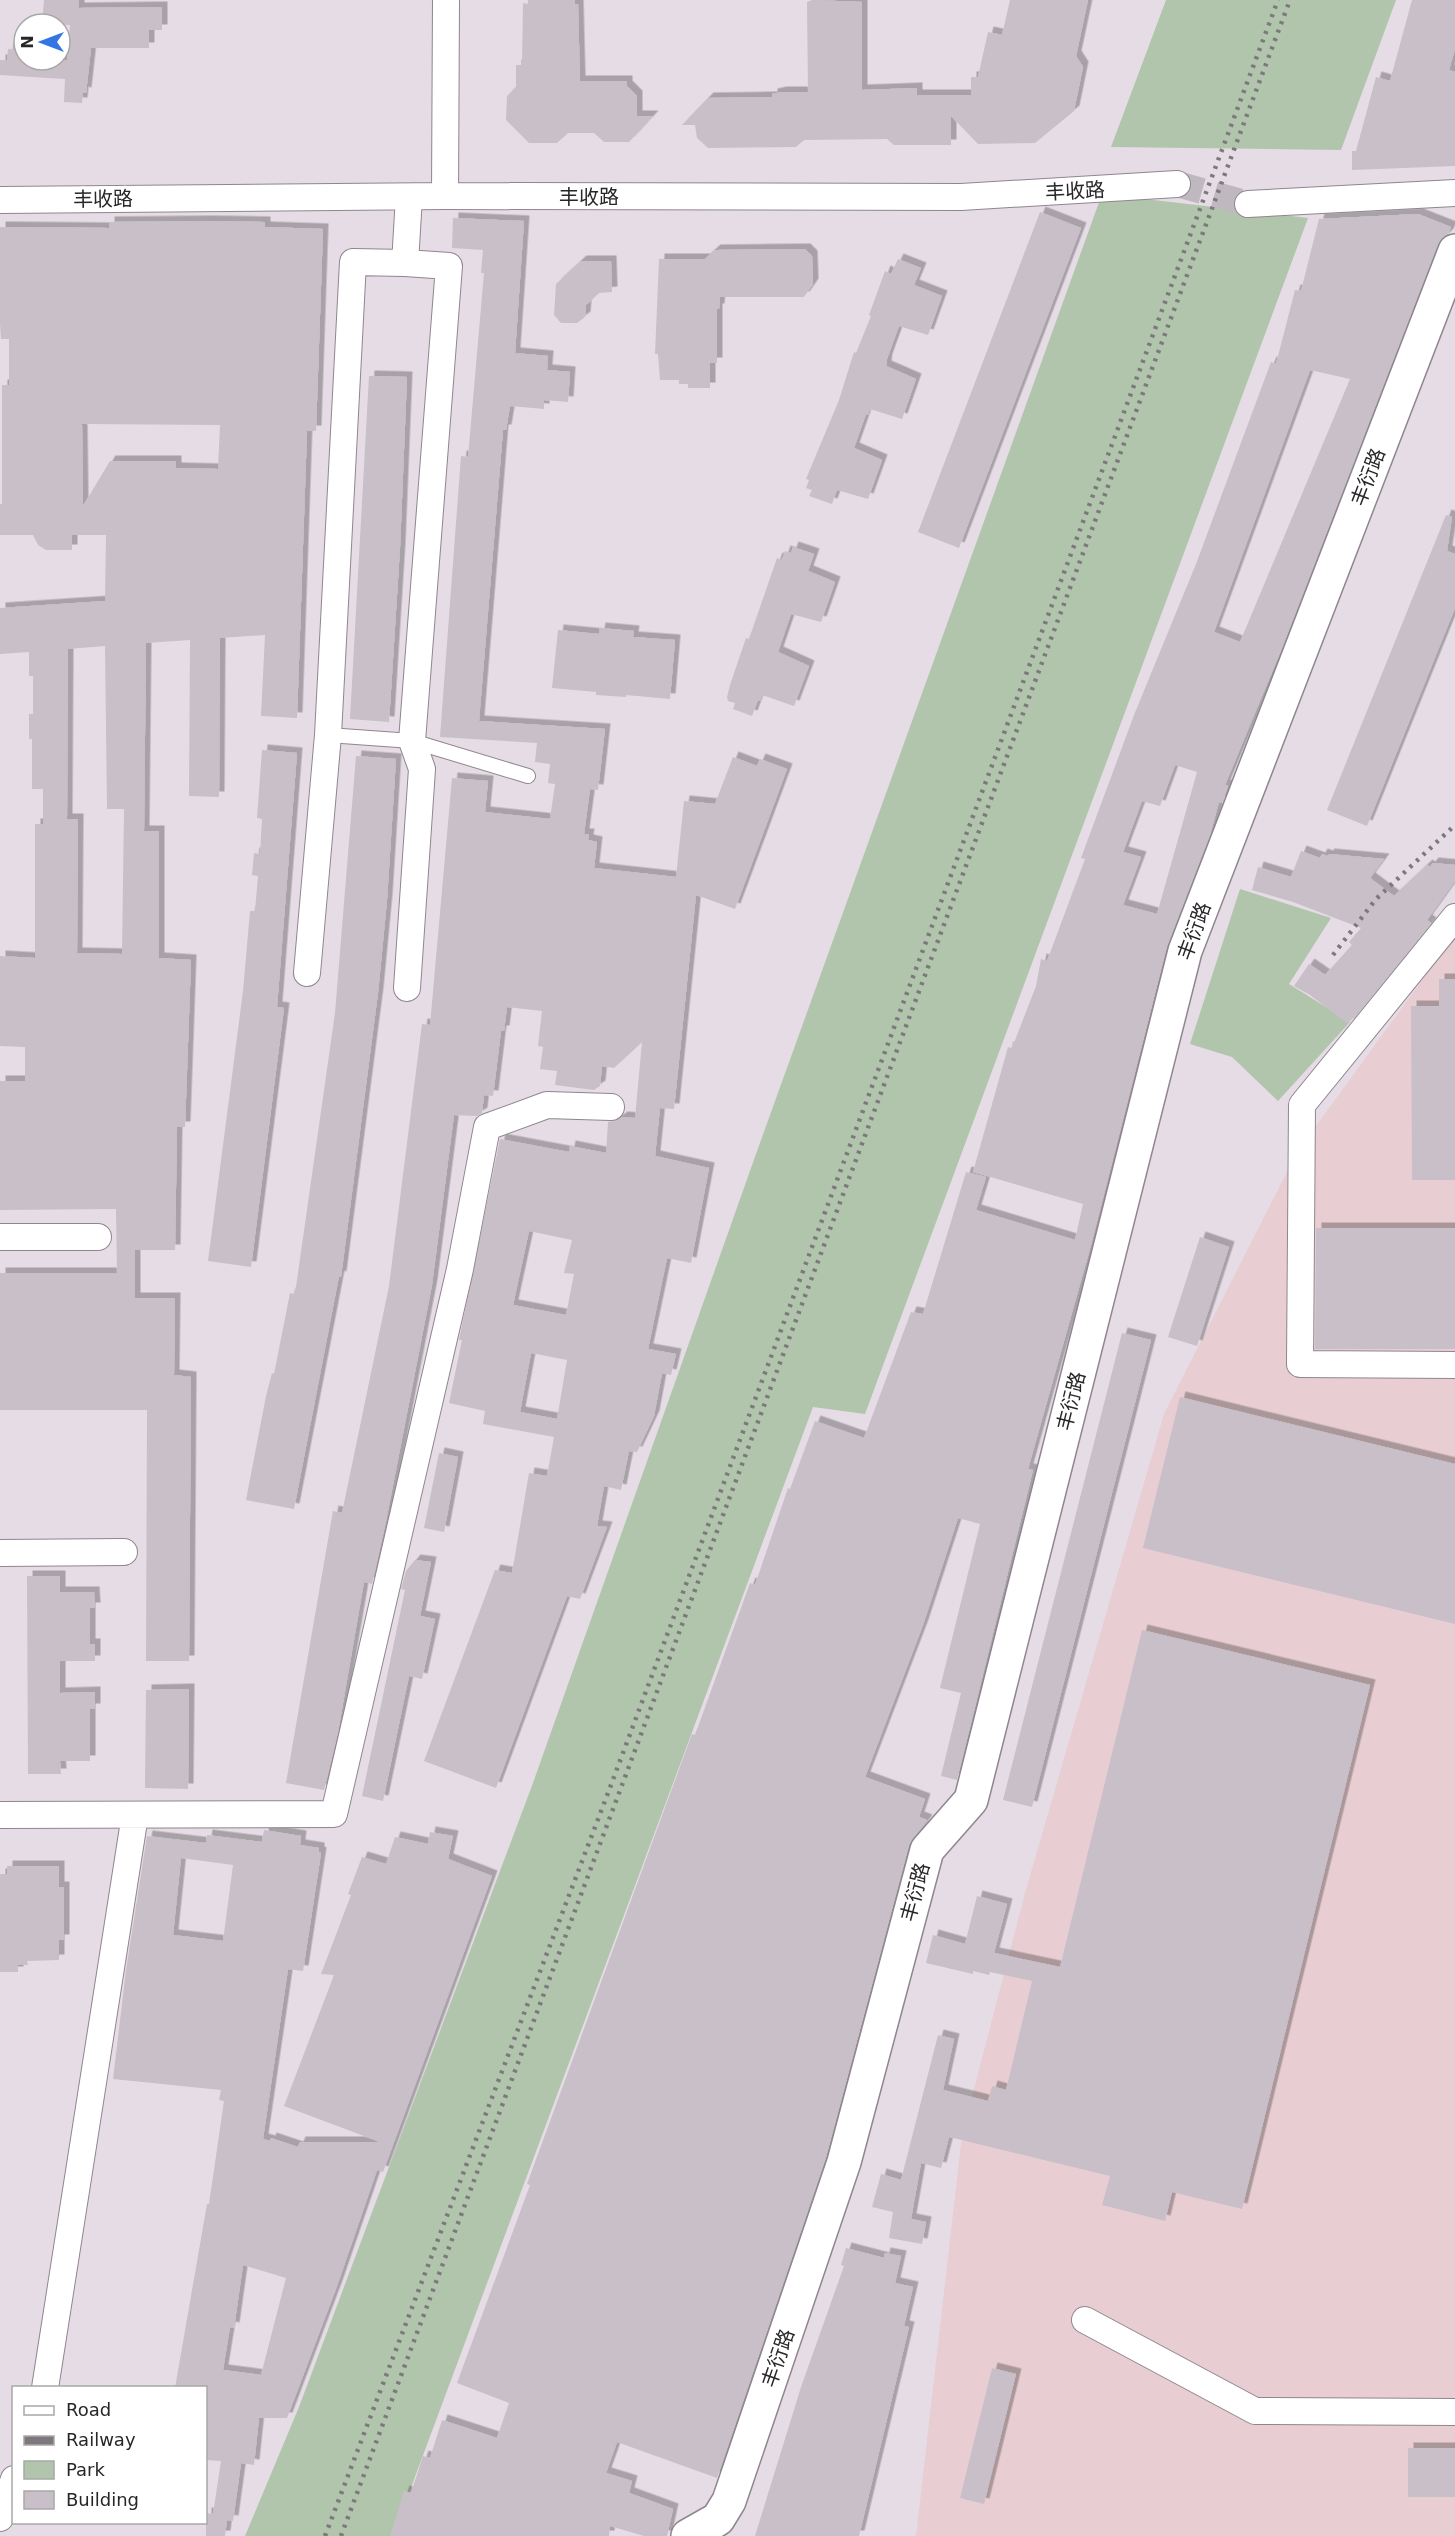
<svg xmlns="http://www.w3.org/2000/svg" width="1455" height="2536" font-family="'DejaVu Sans','Noto Sans SC',sans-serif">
  <defs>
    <filter id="shadow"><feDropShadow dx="5.5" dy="-5.5" stdDeviation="0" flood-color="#0004"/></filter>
  </defs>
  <rect width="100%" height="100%" fill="#e5dce5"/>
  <path fill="#e8ced2" d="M1455,935V2536H916L962,2135L1025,1893L1164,1414L1297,1152Z"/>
  <path fill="#b0c5ab" d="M1166,0H1396L1341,150L1111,147Z
    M1102,194L1308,218L865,1414L813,1407L393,2536H245L299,2407L533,1783L756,1154Z
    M1240,889L1331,918L1289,984L1350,1022L1278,1101L1232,1057L1190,1044Z"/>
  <path fill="#c8bfc9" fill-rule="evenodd" filter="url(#shadow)" d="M44,0H79V8L162,7V30H149V48H91L86,93L83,92L82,103L64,102L65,79L0,75V60H7L8,49L24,50V60H67L70,25L42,24Z
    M529,0H575V4H578L580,81H627V86L637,96V116H653L629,142H604L594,133H568L557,143H529L506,120L507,96L516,87V65H522L523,3L529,4Z
    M812,0L862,2V90L917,88V95H971V77H978L988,32L1002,35L1010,0H1088L1076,56L1083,67L1074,111L1035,143L978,144L951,116V145H894L887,139L804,140L796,147L708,148L697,138L695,125H682L708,98L772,97V94L781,92H808L807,2Z
    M1412,0H1455V49L1449,70L1455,72V166L1352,170V151H1356L1376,77L1390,81Z
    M1040,212L1081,228L959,548L918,532Z
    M1418,214L1451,227L1448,234L1438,244L1282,648L1225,785L1228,786L1222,803L1219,802L1210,835L1167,946L1091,1245L1028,1469L1033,1470L957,1780L941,1776L961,1693L940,1688L980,1524L958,1518L923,1625L865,1777L925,1799L919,1817L927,1820L909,1845L826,2157L717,2478L617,2442L606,2473L632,2481L629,2493L673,2509L667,2536H644L610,2526L609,2536H390L404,2491L411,2493L423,2456L430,2458L442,2420L497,2438L509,2403L457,2383L530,2185L527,2184L692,1734L695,1735L750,1583L755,1585L788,1488L790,1489L815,1421L864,1438L911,1312L923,1314L966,1172L986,1177L976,1210L1075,1240L1083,1204L973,1172L1008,1047L1012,1048L1036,986L1041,959L1047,961L1085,859L1081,858L1134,715L1196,564L1271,362L1276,364L1295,290L1301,291L1319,219ZM1310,370L1350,379L1240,642L1214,632ZM1175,765L1197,772L1157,914L1123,905L1141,857L1123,852L1142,801L1160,806Z
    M453,218L524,221L515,353L548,356L547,370L570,372L568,402L544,400V409L510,406L506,430H503L479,721L605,729L598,790L590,789L584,834H589L588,840L597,842L594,868L676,877L684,801L715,804L733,757L757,766L760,759L787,769L735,909L696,895L674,1109L660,1108L655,1156L709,1168L691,1263L667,1258L648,1349L676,1354L671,1375L662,1373L654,1416L637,1452L629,1451L621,1490L604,1486L597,1526L607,1527L580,1599L567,1596L496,1788L424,1761L495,1570L512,1573L529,1473L547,1476L554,1437L483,1424L485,1411L449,1403L462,1340H459L500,1139L569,1152L570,1146L606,1153L608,1122L618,1120L622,1117L635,1118L642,1042L614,1068L602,1066L600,1086L594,1090L555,1085L557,1071L540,1069L543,1047L538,1046L542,1011L507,1007L504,1031H501L493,1096L484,1095L482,1113L477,1116L454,1115L432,1285L386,1521L372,1584L364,1582L338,1732L324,1790L286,1783L333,1511L342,1513L389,1286L422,1024L430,1025L452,778L488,781L485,812L550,819L555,784L548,783L550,764L535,762L537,743L440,737L461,456L468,457L484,273H481L483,250L452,248ZM529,1231L572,1240L564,1273L574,1274L566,1315L513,1305ZM531,1353L567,1360L557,1419L520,1412Z
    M207,221L265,222V227L323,229L316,431H307L297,718L261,716L265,635L220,638L219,797L189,796L190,640L146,643L144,831H159V958L191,960L185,1127H177L175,1250H135V1298H175L174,1375L191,1377L189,1661H146L147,1410H0V1273H117L116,1209L0,1210V1081H25V1047L0,1046V956L35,958V824H43V789H32V739H29V714H33V676H29V652L0,654V608L105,601L106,535H72V550H46L38,545L33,535H0V504H2V385H9V339H1L0,323V227L109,228V222ZM82,424L220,425L218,469L176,468V461H110L83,506ZM105,646L107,809H124L122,954L77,953L78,819H67L68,649Z
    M805,249L812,256L813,284L804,297H720L719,309H717V363H710V388H688V384H679V380H660L658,354H655L659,259H705L715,250Z
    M898,259L921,268L914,285L942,296L928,335L899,326L887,359L886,366L916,379L902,419L870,409L868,415L866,414L854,448L882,460L868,499L837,490L832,504L809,496L812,490L806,488L809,480L806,479L839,400L854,352L856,353L871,316L869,315L885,271L891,274Z
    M581,261H611L612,292L599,293L586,305L585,317L577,323H561L554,315L556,284Z
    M369,376L407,377L400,548L389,722L350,719Z
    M1446,515L1452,517L1447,551L1455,554V608L1367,826L1327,810Z
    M793,547L814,554L808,571L835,582L821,622L791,614L778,652L809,666L794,706L762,695L760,701L758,700L752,716L733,709L735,703L728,701L727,697L730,685L746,638L749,639L777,558L782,560L785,551L791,553Z
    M600,628L634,631L633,637L675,640L670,699L626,695V697L596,695V692L552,688L558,630L599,634Z
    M262,750L297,753L277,1007L284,1008L251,1267L208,1261L243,991L250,911H255L258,876L252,875L254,853L260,854L262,819L257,818Z
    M356,756L396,759L387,900L378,993L341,1277L339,1276L294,1509L246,1500L266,1396L272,1373L274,1374L290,1293L295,1294L335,1013Z
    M1301,851L1320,858L1322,854L1328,856L1329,854L1384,859L1370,878L1394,896L1427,865L1430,867L1433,863L1455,865V881L1427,920L1431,923L1348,1024L1310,995L1294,986L1309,964L1325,975L1352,945L1349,942L1361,928L1293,902L1252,890L1258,867L1291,877Z
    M1439,979H1455V1180H1412L1411,1006H1439Z
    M1316,1228H1455V1349H1315Z
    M1200,1237L1229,1247L1197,1346L1168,1337Z
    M1122,1333L1151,1340L1032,1807L1003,1800Z
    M1180,1397L1455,1464V1624L1143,1548Z
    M439,1453L458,1457L444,1532L424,1528Z
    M415,1560L431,1562L420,1616L435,1619L422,1679L409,1676L383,1801L362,1796L405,1590L401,1589L406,1571Z
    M27,1576H60V1592H94L95,1608H90V1644H95V1661H60V1693L95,1692V1709H90V1761H60L61,1774H28Z
    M1142,1630L1370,1685L1242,2209L1172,2192L1165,2221L1102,2205L1110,2176L949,2137L941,2168L921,2163L911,2219L926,2222L922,2244L889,2238L893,2212L872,2207L881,2174L901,2180L938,2035L954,2039L943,2090L988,2101L992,2086L1006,2090L1032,1981L990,1972L989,1975L973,1971V1974L926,1963L933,1935L965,1944L977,1896L1007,1904L994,1953L1060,1967Z
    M189,1689L188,1789L145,1788L146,1690Z
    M264,1830L301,1836L300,1845L319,1848V1852L321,1853L303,1971L288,1969L263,2139L270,2141L271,2138L298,2147L300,2142H380L284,2106L334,1975L321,1974L351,1895L348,1894L362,1857L386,1864L395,1837L428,1844L430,1832L453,1836L448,1859L492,1876L383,2172L377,2170L337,2286L287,2418H259L254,2465L241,2463L233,2521L227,2520L225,2536H206V2513L213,2514L221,2461L206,2460V2388H175L207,2204H209L224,2101L219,2100L221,2090L113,2079L126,1970L147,1836L206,1843L207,1835L262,1842ZM181,1858L233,1865L223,1941L173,1935ZM243,2265L286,2278L261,2375L223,2370L230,2327L234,2328Z
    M7,1866H59V1887H64V1940H59V1960L27,1961L28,1965H18V1972H0V1874H7Z
    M846,2248L884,2258L885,2253L901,2256L895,2283L913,2287L904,2326L909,2327L859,2536H755L801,2387L844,2266L841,2265Z
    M992,2368L1016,2374L984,2504L960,2498Z
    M1408,2448H1455V2497H1408Z"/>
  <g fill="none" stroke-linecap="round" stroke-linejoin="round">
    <path stroke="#bfb8bf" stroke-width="26" stroke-dasharray="26 13" stroke-linecap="butt" d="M1177,184L1248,204"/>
    <defs>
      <path id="lane" d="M328,735L412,741L528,776"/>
      <path id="street" d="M445,196L446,0
        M0,200L445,196L961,197L1177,184
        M1248,204L1455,193
        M1455,917L1302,1105L1300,1364L1455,1365
        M307,973L328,735L353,262L405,263
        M407,988L422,769L412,741L449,266L405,263L409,197
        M0,1237H98
        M0,1553L124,1552
        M0,1815L334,1814L460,1269L487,1127L547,1105L611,1107
        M1085,2320L1255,2411L1455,2412
        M45,2388L135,1815
        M0,2518L14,2479"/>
      <path id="secondary" d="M688,2536L718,2519L729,2501L844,2162L927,1850L971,1800L1185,951L1455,251"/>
    </defs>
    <use href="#lane" stroke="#8f868f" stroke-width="16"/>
    <use href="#street" stroke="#8f868f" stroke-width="28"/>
    <use href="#secondary" stroke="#8f868f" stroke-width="36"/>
    <use href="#lane" stroke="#fff" stroke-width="14"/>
    <use href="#street" stroke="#fff" stroke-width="26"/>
    <use href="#secondary" stroke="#fff" stroke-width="33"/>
    <path stroke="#7e787e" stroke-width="4.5" stroke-dasharray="3 6" stroke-linecap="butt" d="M1333,955L1376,899L1455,825
      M325,2536L608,1793L1278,0
      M341,2536L1290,0"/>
  </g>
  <g text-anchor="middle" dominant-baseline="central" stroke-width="6" stroke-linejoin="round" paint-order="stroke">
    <g font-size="20" fill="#292629" stroke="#fff">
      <text transform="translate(1075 191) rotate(-3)">丰收路</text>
      <text x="589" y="197">丰收路</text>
      <text transform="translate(103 199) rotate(-1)">丰收路</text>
      <text transform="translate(1368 477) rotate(-69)">丰衍路</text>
      <text transform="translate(1194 931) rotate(-70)">丰衍路</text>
      <text transform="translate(1071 1401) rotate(-76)">丰衍路</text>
      <text transform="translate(915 1892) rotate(-75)">丰衍路</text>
      <text transform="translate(778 2358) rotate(-71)">丰衍路</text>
    </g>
  </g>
  <rect x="12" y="2386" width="195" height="138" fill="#ffffff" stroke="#a9a8a9" stroke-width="1.5"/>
  <rect x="24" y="2406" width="30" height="9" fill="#ffffff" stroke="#a9a8a9" stroke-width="1.5"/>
  <text x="66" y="2416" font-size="18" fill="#292629">Road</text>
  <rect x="24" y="2436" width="30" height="9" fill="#7e787e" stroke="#a9a8a9" stroke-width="1.5"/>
  <text x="66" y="2446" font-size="18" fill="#292629">Railway</text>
  <rect x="24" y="2461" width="30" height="18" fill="#b0c5ab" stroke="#a9a8a9" stroke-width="1.5"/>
  <text x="66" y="2476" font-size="18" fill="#292629">Park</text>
  <rect x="24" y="2491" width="30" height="18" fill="#c8bfc9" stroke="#a9a8a9" stroke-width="1.5"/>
  <text x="66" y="2506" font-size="18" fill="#292629">Building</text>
  <g transform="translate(42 42) rotate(270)"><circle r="28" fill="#ffffff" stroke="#a9a8a9" stroke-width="1.5"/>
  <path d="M0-4.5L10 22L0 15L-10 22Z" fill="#3375e3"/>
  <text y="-9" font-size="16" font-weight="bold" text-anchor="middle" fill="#292629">N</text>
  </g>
</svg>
